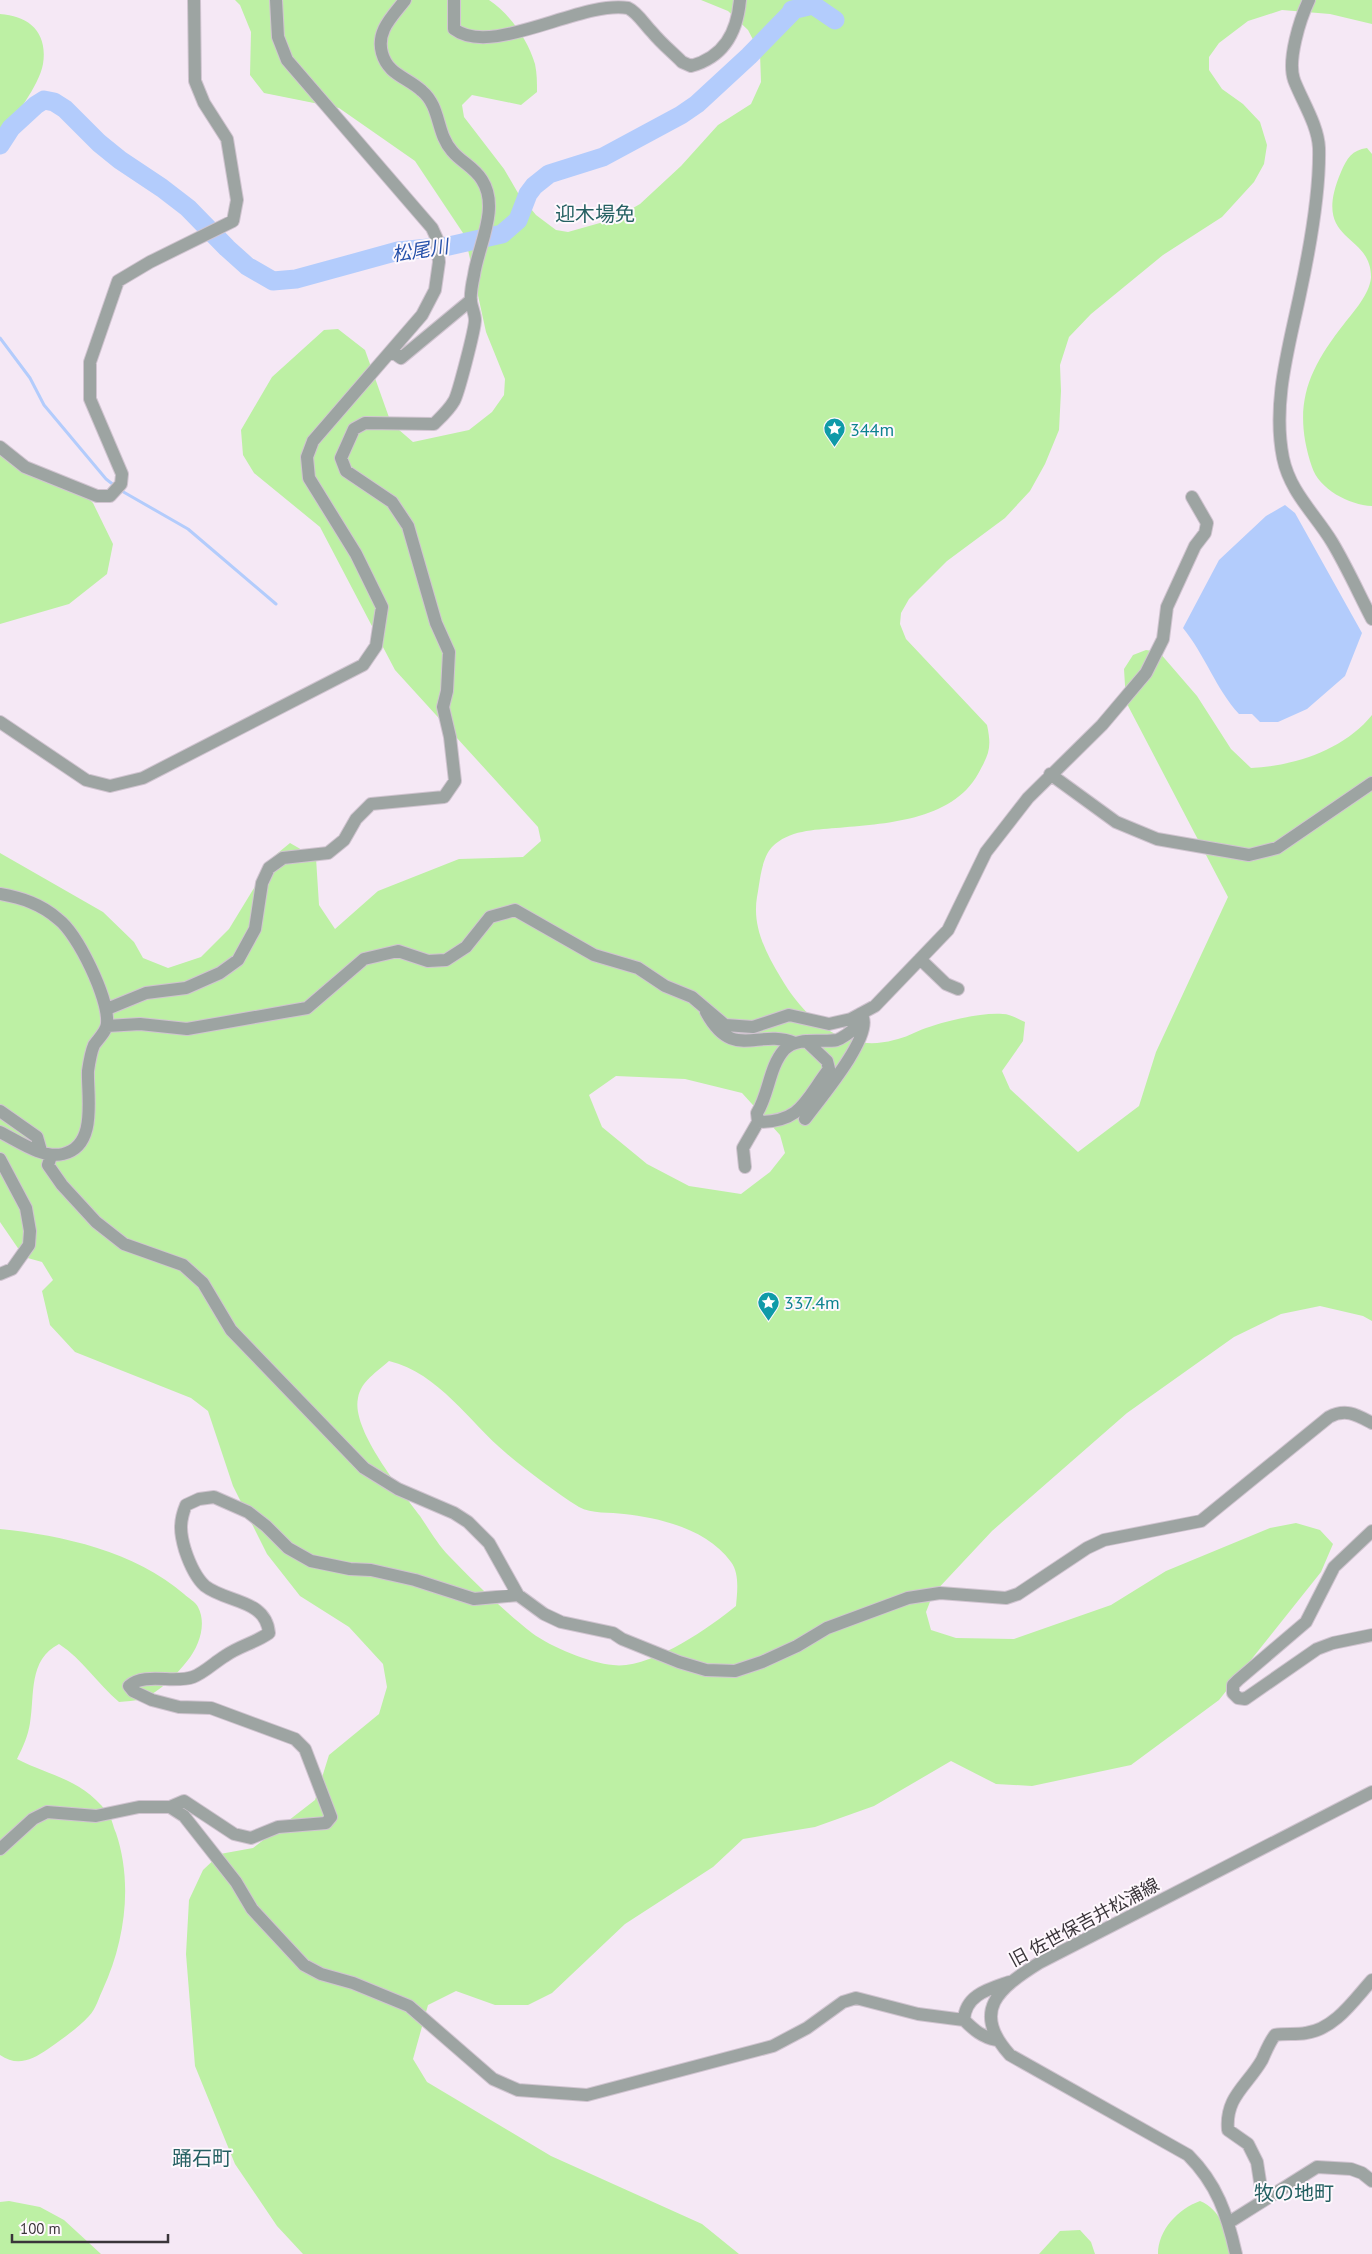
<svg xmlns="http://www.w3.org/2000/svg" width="1372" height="2254" font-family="'PT Sans','Noto Sans JP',sans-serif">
  <rect width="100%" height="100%" fill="#f5e8f5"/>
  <path fill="#bdf0a4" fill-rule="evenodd" d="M235,0H489C510,14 528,40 535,64C537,73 537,83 537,92L521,105L472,95L462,105L464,117L504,169L518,193L536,215L556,230L568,232L614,219L640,204L681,166L718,125L751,104L761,82L760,53L748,30L728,11L701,0H1372V24L1330,14L1282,10L1248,21L1219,43L1209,57V70L1222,89L1243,104L1260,122L1267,145L1264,164L1254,182L1222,217L1163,255L1091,314L1069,337L1060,365L1061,391L1059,430L1045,464L1030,491L1005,518L947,561L909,599L901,613L900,624L906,639L987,725C992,748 989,754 978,774C952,821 883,824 836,828C814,830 789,830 772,847C761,859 760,882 757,897C752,927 766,953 781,978C805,1019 844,1054 894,1040C905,1038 915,1032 926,1028C946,1021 982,1012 1003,1014C1010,1014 1018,1019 1025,1022L1023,1041L1002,1071L1010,1089L1078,1152L1139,1106L1156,1052L1228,897L1126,702L1124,669L1133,655L1146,650L1159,652L1197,696L1231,749L1251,768C1294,766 1344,750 1372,715V1321L1363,1316L1320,1306L1281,1314L1234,1337L1127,1413L992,1531L933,1594L926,1612L931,1630L956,1638L1014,1639L1111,1605L1166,1571L1270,1528L1296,1523L1320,1530L1333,1544L1321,1572L1219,1700L1131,1765L1032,1786L996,1784L951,1761L874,1806L815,1827L743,1839L713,1867L625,1924L552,1993L528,2005H495L456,1991L428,2005L413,2059L427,2082L551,2156L702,2224L739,2254H303L277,2226L235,2164L195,2066L186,1954L189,1900L203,1870L220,1854L253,1848L315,1800L329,1755L379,1714L387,1687L383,1664L349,1627L300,1596L267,1554L233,1486L208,1411L191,1398L75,1352L50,1325L42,1291L53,1280L42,1262L24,1257L0,1222V853L103,912L134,942L143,958L168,968L201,957L229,929L273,857L290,843L316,858L319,905L335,929L378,891L459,859L523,857L541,841L538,827L395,670L320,527L254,473L243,455L241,430L272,377L324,330L338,329L365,350L391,423L413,442L469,430L492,412L504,395L505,379L486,332L465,236L415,161L339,108L264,93L250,75L251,32L240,5ZM616,1076L685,1079L742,1093L780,1135L785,1153L770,1172L741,1194L689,1186L647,1164L602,1127L589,1095ZM389,1361C440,1374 468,1421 506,1453C529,1472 554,1491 579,1507C591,1514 611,1512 624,1514C662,1518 708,1530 731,1562C740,1574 737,1593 736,1606C709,1628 649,1670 613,1665C590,1663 551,1647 532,1633C506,1613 472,1580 449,1556C438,1545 429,1529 420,1516C402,1491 351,1430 358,1398C361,1381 377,1372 389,1361Z
    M0,14C29,16 48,32 43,64C39,86 14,118 0,136Z
    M1367,148L1372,154V506C1349,505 1319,489 1312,467C1292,407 1307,371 1344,324C1354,311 1369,295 1371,278C1372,231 1310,245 1341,172C1347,158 1352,150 1367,148Z
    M0,450L76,486L93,503L113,544L107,574L69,604L0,624Z
    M0,1529C62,1535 136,1552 184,1594C188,1598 196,1602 198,1607C207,1624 199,1646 188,1660C176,1675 160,1692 142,1699C135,1701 126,1701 119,1702C98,1684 82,1659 59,1644C28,1660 35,1694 30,1723C28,1736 23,1747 17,1759C52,1777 80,1778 107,1812C112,1817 113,1827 116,1833C133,1883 125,1941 103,1989C99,1997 96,2009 89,2016C78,2028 62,2039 48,2049C32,2060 17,2067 0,2055Z
    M9,2201L40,2207L64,2220L101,2254H0V2202Z
    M1200,2201C1222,2210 1226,2233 1233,2254H1158C1158,2230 1178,2209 1200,2201Z
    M1080,2230L1091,2242L1095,2254H1039L1060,2231Z"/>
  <path fill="#b3ccfc" d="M1285,505L1295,513L1362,633L1345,676L1307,709L1278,722H1260L1252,714H1239C1216,689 1205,655 1183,628L1219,560L1266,516Z"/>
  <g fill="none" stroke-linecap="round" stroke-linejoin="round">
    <path stroke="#b3ccfc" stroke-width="3" d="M0,338L30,378L44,405L106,479L115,486
      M120,490L188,529L276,604"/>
    <path stroke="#b3ccfc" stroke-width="19" d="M0,145L11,128L36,105L44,100L54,102L65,109L99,143L120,160L162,188L188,208L227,248L247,266L273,281L296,279L398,251L449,246L502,234L518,220L528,194L534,186L549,174L603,157L681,115L697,104L749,56L792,12V10L813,5L835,20"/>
    <defs>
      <path id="minor" d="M454,0V29C492,58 581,0 628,8C637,12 645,25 652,32C661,43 672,52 682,62L691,66C724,57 737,33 740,0
        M1309,0C1300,19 1287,60 1294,80C1302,101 1318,125 1319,148C1320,190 1309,252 1300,294C1289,347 1272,403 1283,458C1290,492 1315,514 1332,542C1347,567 1359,594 1372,619
        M391,351L401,358L471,300
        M0,447L25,467L97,496H110L121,484L122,474L90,399V362L118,281L150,262L233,221L237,200L227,139L204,103L195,81L194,0
        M0,722L86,780L110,786L143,778L363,665L376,646L382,607L356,554L309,478L307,457L313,441L422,315L435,290L439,262L437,239L432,228L287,60L278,37L276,0
        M1050,774L1116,822L1157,839L1249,855L1277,848L1372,783
        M0,894C22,898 41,904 58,919C78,934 109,999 107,1023C107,1031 98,1039 94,1045C91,1052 89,1064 88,1071C87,1096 98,1146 63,1154C43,1159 18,1141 0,1132
        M920,959L946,984L958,989
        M107,1009L146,993L186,988L220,973L238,960L255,929L262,883L269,868L283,858L328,853L344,840L356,819L371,804L444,797L455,781L450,737L443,707L447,691L449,652L436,623L408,526L392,502L346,471L341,458L354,429L365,423L434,424C441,417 449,410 454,401C458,395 475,329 475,320C475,314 472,308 471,302C470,294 472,284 474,275C478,246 500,208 482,180C474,167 461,162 452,151C436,133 441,107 422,91C407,77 388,75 382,53C376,31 392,17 405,0
        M706,1012C733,1062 757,1028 795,1043
        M107,1026L140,1024L187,1029L307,1008L364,959L398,951L428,961L446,960L466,947L490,917L515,910L594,955L638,968L665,986L692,997L725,1025L753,1027L789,1015L829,1024L851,1019L875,1006L948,930L986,852L1028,798L1102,725L1146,673L1163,639L1167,607L1195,546L1205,533L1207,523L1192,497
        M0,1111L37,1137L41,1151
        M805,1119C818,1101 871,1039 863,1018
        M758,1122C802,1122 805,1100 829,1069L827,1061L806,1041
        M51,1156L48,1165L62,1185L96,1222L124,1244L183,1265L203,1283L231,1330L364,1468L398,1489L454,1513L468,1522L489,1543L518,1595L544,1614L561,1622L613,1633L622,1639L679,1662L706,1670L735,1671L762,1662L797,1646L827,1628L908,1598L940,1593L1006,1598L1018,1594L1087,1548L1104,1540L1201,1521L1329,1417C1346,1408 1357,1415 1372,1423
        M0,1159L26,1208L30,1231L29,1245L12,1269L0,1274
        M745,1167L743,1148L758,1122L757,1113C769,1094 769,1067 784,1050C797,1036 821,1043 837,1040C845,1037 853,1030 859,1025L860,1014
        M1372,1531L1334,1567L1306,1622L1238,1680L1233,1685V1693L1238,1698L1245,1699L1317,1649L1333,1643L1372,1635
        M170,1807L184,1816L236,1882L252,1909L304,1965L321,1974L353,1983L409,2006L493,2079L518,2090L587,2095L773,2046L807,2028L843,2002L856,1998L918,2014L964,2020
        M0,1849L33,1819L47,1812L96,1816L139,1807H170L184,1801L234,1834L251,1838L278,1827L326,1823L331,1817L305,1749L295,1739L211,1708L179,1707L152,1700L133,1691L129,1686C145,1672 174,1684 193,1677C204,1673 215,1662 225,1656C239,1646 255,1643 269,1633C266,1599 227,1603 205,1586C195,1577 189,1562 185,1550C180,1533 179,1522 186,1505L199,1499L214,1497L248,1512L266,1526L288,1548L311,1561L350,1569L371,1570L415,1580L474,1599L518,1595
        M996,2040C982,2037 974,2030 964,2020C965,1995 989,1989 1009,1982
        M1263,2201L1257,2162L1248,2144L1228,2130C1225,2097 1247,2086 1262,2060C1266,2051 1269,2043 1275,2035C1286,2033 1295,2035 1306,2033C1335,2029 1354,2000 1372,1980
        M1228,2223L1317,2167L1351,2169L1362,2173L1372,2181
        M1236,2254C1227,2214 1217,2184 1188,2155L1010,2055C970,2011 999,1988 1039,1963L1372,1792"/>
    </defs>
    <use href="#minor" stroke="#d0c4d0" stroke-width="14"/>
    <use href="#minor" stroke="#9da4a2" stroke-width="12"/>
  </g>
  <defs>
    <symbol id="sight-pin" viewBox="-11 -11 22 30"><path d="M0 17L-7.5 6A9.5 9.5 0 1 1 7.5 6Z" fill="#0f9aa8" stroke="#fef8fd"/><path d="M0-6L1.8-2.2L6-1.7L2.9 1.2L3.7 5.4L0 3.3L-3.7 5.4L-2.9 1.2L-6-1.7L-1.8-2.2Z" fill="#fff"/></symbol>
  </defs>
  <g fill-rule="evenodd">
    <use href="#sight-pin" x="822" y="416" width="25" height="34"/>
    <use href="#sight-pin" x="756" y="1290" width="25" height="34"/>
  </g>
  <g text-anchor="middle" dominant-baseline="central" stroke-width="4" stroke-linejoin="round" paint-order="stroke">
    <g font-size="18" fill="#0d838f" stroke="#fef8fd" text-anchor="start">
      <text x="850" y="429">344m</text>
      <text x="784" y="1302">337.4m</text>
    </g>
    <g font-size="18" fill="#3a353a" stroke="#fef8fd">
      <text transform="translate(1084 1922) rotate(-28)">旧 佐世保吉井松浦線</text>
    </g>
    <g font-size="19" font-style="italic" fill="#2651aa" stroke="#fef8fd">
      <text transform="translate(420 250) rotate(-9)">松尾川</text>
    </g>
    <g font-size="20" fill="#256062" stroke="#fef8fd">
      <text x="595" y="214">迎木場免</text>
      <text x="202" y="2158">踊石町</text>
      <text x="1294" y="2193">牧の地町</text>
    </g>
  </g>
  <path d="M12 2234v8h156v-8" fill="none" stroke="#3a353a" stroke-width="2.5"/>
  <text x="20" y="2234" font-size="15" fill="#3a353a" stroke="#fef8fd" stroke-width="4" paint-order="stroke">100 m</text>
</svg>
